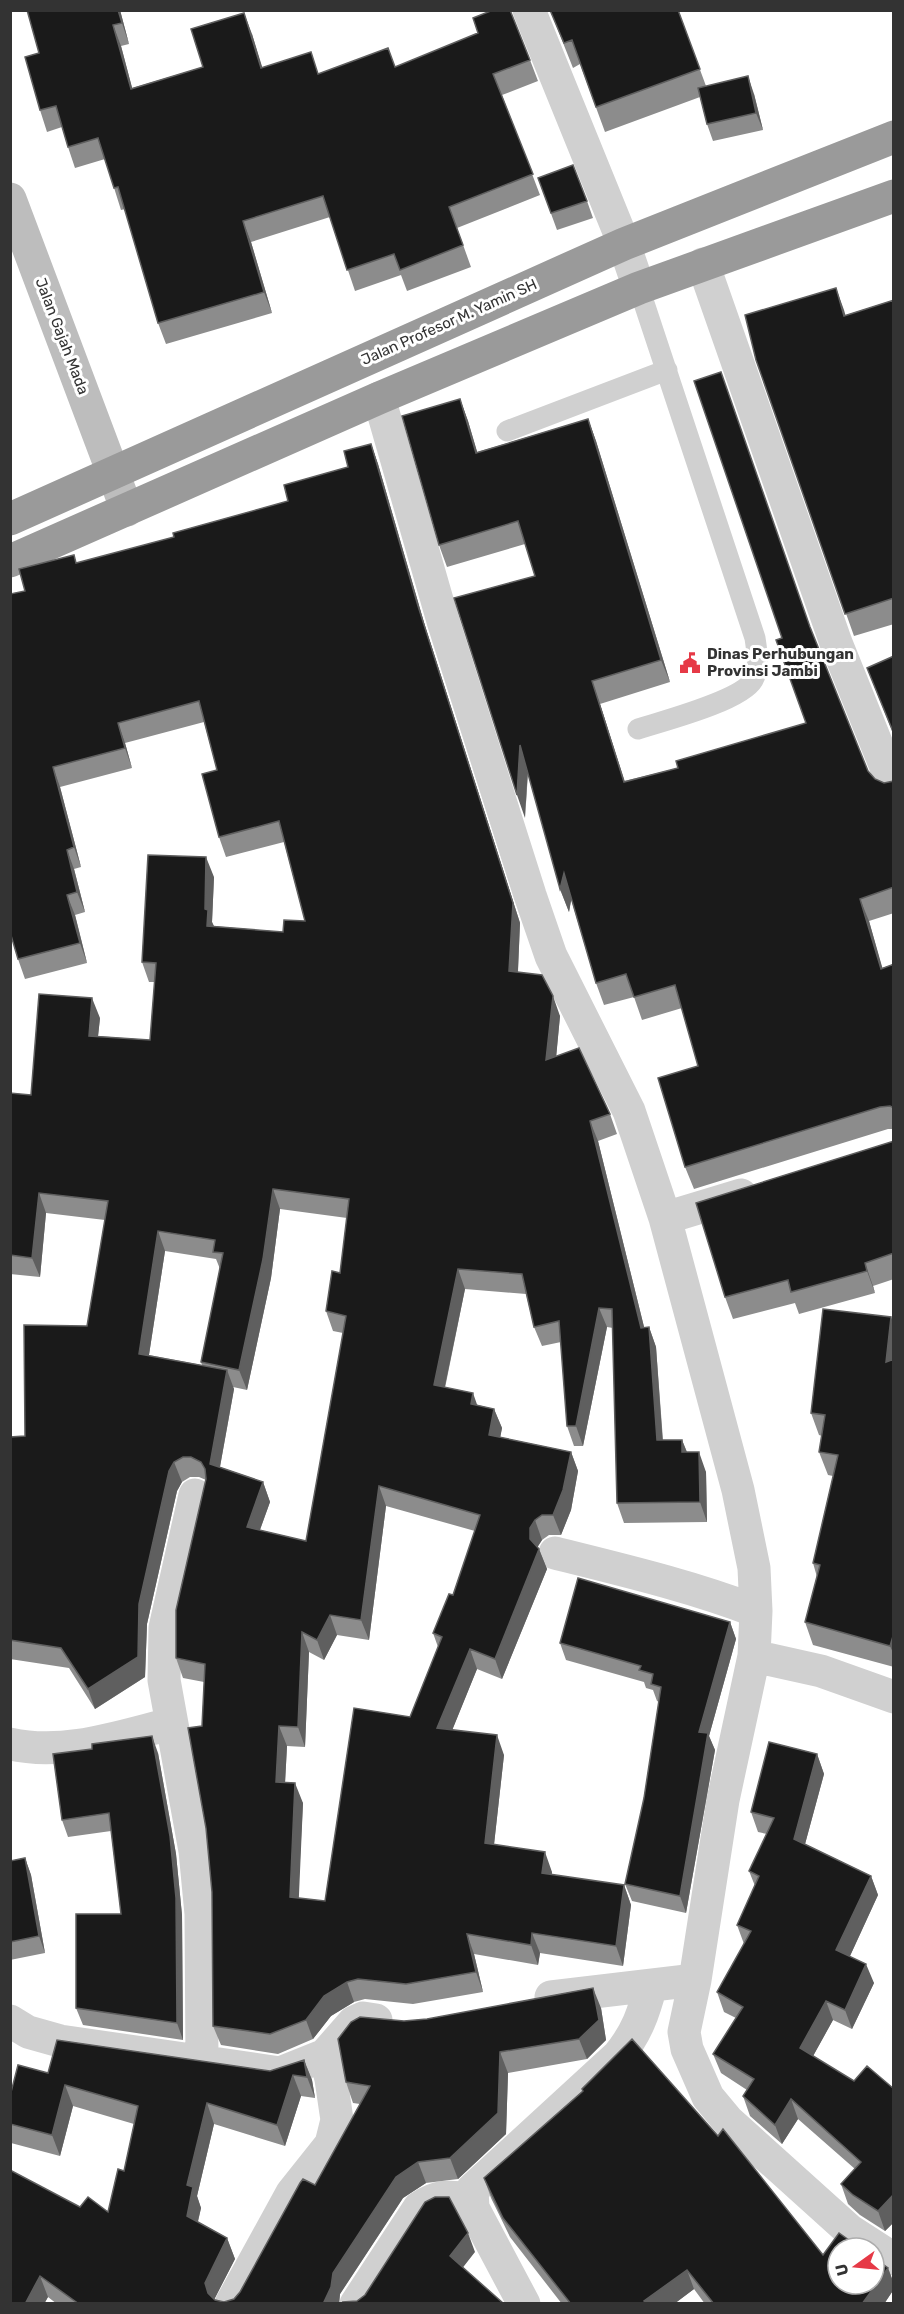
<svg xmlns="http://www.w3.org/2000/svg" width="904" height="2314" font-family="Rubik,sans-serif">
  <rect width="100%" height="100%" fill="#fff"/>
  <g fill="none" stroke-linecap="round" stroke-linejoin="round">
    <path stroke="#d0d0d0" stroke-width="21" d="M507,431L667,370
      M638,729C663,721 741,701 753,680C760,667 757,652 755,638L639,288"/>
    <path stroke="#d0d0d0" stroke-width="33" d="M529,10L624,244L639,288
      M703,264L836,643L894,787
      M379,398L443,621L530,895L551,956L629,1111L665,1218L738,1490L754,1568L756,1611L754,1656L723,1800L695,1980L684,2032L687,2049L708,2097L728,2121L849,2230L894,2259
      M665,1218L741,1195
      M195,1495L165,1628L164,1680L195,1851L201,1914L202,2060
      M555,1553C623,1570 691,1586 756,1611
      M754,1656L821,1671L894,1697
      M10,1744C64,1756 118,1737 170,1724
      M551,1997L695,1980
      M10,2021L28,2032L60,2041L280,2073L325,2055L354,2022L363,2018L376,2020
      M231,2304L292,2193L331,2144L337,2120L331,2079L325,2055
      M356,2304L419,2208C437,2195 450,2196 472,2199
      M524,2304L473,2208L472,2190L618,2056C637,2033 644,2012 651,1985"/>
    <path stroke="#bdbdbd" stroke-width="33" d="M10,199L127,510"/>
    <path stroke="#9a9a9a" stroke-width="33" d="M10,519L624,244L894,137
      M10,561L379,398L639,288L894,196"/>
  </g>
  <path fill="#8c8c8c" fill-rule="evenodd" d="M120,10L129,44L121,46L132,88L203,67L252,34L262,68L319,74L395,67L530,60L538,81L502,95L540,195L457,228L471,267L407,291L401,275L355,291L330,217L251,242L272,313L166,344L158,323L125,209L121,210L105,159L75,168L68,147L62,127L47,132L40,110L39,53Z
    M550,10H678L706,86L754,94L763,130L713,141L707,124L700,97L605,132L580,64L573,68Z
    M538,178L587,201L593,218L557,230Z
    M894,300V624L854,636L756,360L846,315Z
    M460,399L468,421L477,452L588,419L596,441L670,682L600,704L624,781L678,768L806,723L812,632L868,771L875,779L884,783L894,781V913L869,921L882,968L894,964V1129H888L694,1189L685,1167L698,1066L682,1008L642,1020L634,997L604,1005L596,983L571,899L569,912L560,889L528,773L525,818L535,576L525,544L447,567L439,545Z
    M371,444L378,464L425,626L520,923L518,972L560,1016L556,1057L610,1114L617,1134L598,1141L644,1327H649L656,1347L663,1440H682L687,1452L706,1472L707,1522L624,1523L617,1503L613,1328L607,1327L583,1446H574L567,1426L561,1342L542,1346L534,1327L526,1294L465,1289L445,1388L478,1405L494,1409L502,1428L500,1437L571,1452L578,1471L571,1510L561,1535H549L542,1540L537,1547L539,1549L547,1569L502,1679L477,1669L452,1730L504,1755L494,1844L552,1872V1875L624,1885L631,1905L623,1966L540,1953L538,1965L474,1954L483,1992L413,2004L365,1999L354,2002L331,2016L313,2039L278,2054L221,2045L213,2026L212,1892L202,1726L204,1682L183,1678L176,1658L206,1480L199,1477H190L182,1482L177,1491L147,1624L145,1677L95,1709L69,1668L10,1659V1437L25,1436L87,1326L105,1220L46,1213L40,1277L10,1274V1093L31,1095L100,1018L98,1036L150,1040L155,982H149L142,962L214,877L212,922L214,926L283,932L305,921L284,842L226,857L219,837L217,770L204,722L125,743L132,768L60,787L81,867L74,869L85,912L75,915L87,963L25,979L18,959L25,591L77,563L174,537L288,501L348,467ZM280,1209L347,1218L340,1273L326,1311L333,1331L343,1333L306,1541L260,1530L270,1502L263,1482L220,1467L234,1389L233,1387L247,1390L271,1278ZM165,1251L216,1259L220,1269L201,1362L202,1365L149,1355ZM386,1506L475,1531L453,1595L433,1633L438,1647L410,1717L325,1901L298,1898L303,1803L285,1783L287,1746L305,1747L309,1652L324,1660L337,1635L369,1640Z
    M894,656V736L867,668Z
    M894,1141V1279L873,1286L875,1293L799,1314L795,1303L733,1319L725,1297Z
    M891,1317L894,1325V1667L813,1645L805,1622L817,1577L813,1563L833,1476L828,1475L819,1452L822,1436L819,1435L811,1413Z
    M730,1622L736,1639L709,1736L715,1750L686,1913L632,1901L625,1884L644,1798L659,1702L657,1701L653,1690L646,1688L644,1682L566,1660L560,1643Z
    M158,1753L176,1854L182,1915L183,2040L83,2025L76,2008L121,1914L111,1831L68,1837L62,1820Z
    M817,1754L824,1774L805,1844L871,1876L878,1895L850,1956L874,1983L852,2029L833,2020L813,2056L854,2081L894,2089V2222L885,2231L860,2215L848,2204L841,2184L855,2169L798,2119L782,2144L750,2116L743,2096L747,2090L721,2073L713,2054L736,2018L724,2012L717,1992L744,1944L737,1925L755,1886L749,1871L767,1834L758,1832L751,1812Z
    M25,1858L31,1875L45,1953L10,1960V1861Z
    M601,2008L606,2040L587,2059L508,2073L506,2134L458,2179L426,2183L403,2198L340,2294L339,2304H57L48,2297L44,2304H10L80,2207L108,2212L124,2171L134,2124L73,2106L60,2156L11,2143L10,2096L48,2073L270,2071L304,2060L312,2080L315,2098L301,2096L285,2146L214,2124L197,2196L201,2208L198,2222L227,2238L235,2259L214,2299L224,2302L234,2299L240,2292L315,2185L360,2104L353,2103L346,2082L404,2021Z
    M582,2089L823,2255L888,2268L894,2284V2289L884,2304H705L694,2289L674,2304H562L510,2237L491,2198L484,2178L583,2092Z"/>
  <path fill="#5f5f5f" d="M118,10H120L129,44L122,23Z
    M244,13L252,34L269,89L261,68Z
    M113,25L121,46L138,110L131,89Z
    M748,76L754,94L763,130L756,113Z
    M243,221L251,242L272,313L264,292Z
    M836,288L844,310L852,338L844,316Z
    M460,399L468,421L484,475L476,453Z
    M588,419L596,441L670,682L661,660Z
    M371,444L378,464L425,626L520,923L517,991L509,971Z
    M592,681L600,704L632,804L624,782Z
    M118,723L125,743L132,768L125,748Z
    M520,745L528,768L525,818L517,795Z
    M53,767L60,787L81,867L74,847Z
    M67,850L74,869L85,912L77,892Z
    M206,857L214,877L212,922L215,929L207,926L205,909Z
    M564,873L572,896L569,912L560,889Z
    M67,895L75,915L87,963L80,943Z
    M860,899L869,921L889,991L881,969Z
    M553,996L560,1016L554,1080L546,1060Z
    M92,998L100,1018L96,1055L89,1036Z
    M590,1121L598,1141L649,1347L641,1328Z
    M273,1189L280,1209L271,1278L247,1390L239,1370Z
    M39,1193L46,1213L40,1277L32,1258Z
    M158,1231L165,1251L146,1374L139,1354Z
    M865,1263L873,1286L875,1293L867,1271Z
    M458,1269L465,1289L441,1405L434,1385Z
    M599,1308L607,1327L583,1446L576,1426Z
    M891,1317L894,1325V1384L886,1362Z
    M649,1327L656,1347L664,1460L657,1440Z
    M227,1370L234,1389L217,1483L210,1464Z
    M473,1393L480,1413L471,1404Z
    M494,1409L502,1428L497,1455L489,1435Z
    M682,1440L690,1460L682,1452Z
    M571,1452L578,1471L571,1510L561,1535L553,1515Z
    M699,1452L706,1472L707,1522L700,1502Z
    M174,1462L182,1482L177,1491L147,1624L145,1677L95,1709L88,1689L139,1604L169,1471Z
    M263,1482L270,1502L254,1546L247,1527Z
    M379,1486L386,1506L369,1640L361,1620Z
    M535,1520L542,1540L537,1548L539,1549L547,1569L502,1679L495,1659L530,1539V1528Z
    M330,1615L337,1635L324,1660L317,1640Z
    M730,1622L736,1639L709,1736L715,1750L686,1913L680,1896L699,1732Z
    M302,1632L309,1652L305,1747L298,1727Z
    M894,1633V1655L890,1646Z
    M470,1649L477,1669L445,1748L437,1728Z
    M279,1726L287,1746L284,1802L276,1782Z
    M497,1735L504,1755L492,1863L485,1843Z
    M152,1736L158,1753L176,1854L182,1915L183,2040L177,2023Z
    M817,1754L824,1774L801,1859L794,1839Z
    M295,1783L303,1803L298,1917L290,1897Z
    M545,1852L552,1872L549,1893L542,1873Z
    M25,1858L31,1875L45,1953L39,1936Z
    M871,1876L878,1895L844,1969L836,1950Z
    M624,1885L631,1905L623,1966L616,1946Z
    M532,1933L540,1953L538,1965L531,1945Z
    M467,1934L474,1954L483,1992L476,1972Z
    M866,1964L874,1983L852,2029L845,2010Z
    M347,1982L354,2002L331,2016L313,2039L306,2020L324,1996Z
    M593,1988L601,2008L606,2040L587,2059L579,2039Z
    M826,2001L833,2020L807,2067L800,2048Z
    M500,2052L508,2073L506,2134L458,2179L450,2158Z
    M304,2060L312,2080L315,2098L307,2077Z
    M293,2075L301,2096L285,2146L277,2125Z
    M65,2085L73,2106L60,2156L52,2135Z
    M791,2099L798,2119L782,2144L775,2125Z
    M207,2103L214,2124L197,2196L201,2208L194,2237L187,2216V2185Z
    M418,2162L426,2183L403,2198L340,2294L339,2304H323L333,2273L396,2177Z
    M894,2194V2222L885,2231L878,2211Z
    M468,2233L475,2252L457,2275L450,2256Z
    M227,2238L235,2259L212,2304H211L205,2283Z
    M888,2268L894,2284V2289L884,2304H862Z
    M687,2270L694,2289L674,2304H645L644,2301Z
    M40,2276L48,2297L44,2304H25Z"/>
  <path fill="#1a1a1a" stroke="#5f5f5f" stroke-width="1.5" fill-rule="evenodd" d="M27,10H118L122,23L113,25L131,89L203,67L191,29L244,13L261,68L311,52L318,74L388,48L395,67L478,33L473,18L493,10H510L530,60L493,74L533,174L449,207L463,245L400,270L394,254L347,270L323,196L243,221L264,292L158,323L118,187L114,188L98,138L68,147L56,106L40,110L25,57L39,53Z
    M550,10H678L700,69L596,107L572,40L564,43Z
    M748,76L756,113L707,124L698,88Z
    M573,165L587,201L551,213L538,178Z
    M836,288L844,316L894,300V598L845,614L756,360L745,315Z
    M721,372L810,627L868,771L875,779L884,783L894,781V887L860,899L881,969L894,964V1108L890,1106L880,1107L685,1167L658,1078L698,1066L675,985L634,997L626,974L596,983L564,873L560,889L520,745L517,795L454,598L535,576L518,521L439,545L402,416L460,399L476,453L588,419L661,660L592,681L624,782L678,768L676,761L806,723L776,640L782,638L694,381Z
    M371,444L418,606L513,903L509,971L542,975L553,996L546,1060L579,1048L610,1114L590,1121L641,1328L649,1327L657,1440H682V1452H699L700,1502L617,1503L612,1309L599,1308L576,1426H567L559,1321L534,1327L522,1274L458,1269L434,1385L473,1393L471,1404L494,1409L489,1435L571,1452L563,1490L553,1515H542L535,1520L530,1528V1539L539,1549L495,1659L470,1649L437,1728L497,1735L485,1843L545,1852L542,1873L624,1885L616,1946L532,1933L531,1945L467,1934L476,1972L406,1984L358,1979L347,1982L324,1996L306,2020L270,2034L213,2026L212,1892L206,1828L188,1728L202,1726L205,1664L176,1658V1610L206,1479L205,1469L201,1462L191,1457H183L174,1462L169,1471L139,1604L138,1657L88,1689L61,1648L10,1640V1437L25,1436L24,1325L87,1326L108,1201L39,1193L32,1258L10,1255V1093L31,1095L39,994L92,998L89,1036L150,1040L156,963L142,962L148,855L206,857L205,909L208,910L207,926L283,932L284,920L305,921L279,821L219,837L202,774L217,770L199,701L118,723L125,748L53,767L74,847L67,850L77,892L67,895L80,943L18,959L10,932V594L25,591L19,569L74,555L76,563L174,537L173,533L288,501L284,485L348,467L344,451ZM273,1189L349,1199L340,1273L332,1271L326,1311L346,1316L306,1541L247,1527L263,1482L210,1464L227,1370L139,1354L158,1231L215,1240L213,1252L223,1253L201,1362L239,1370L263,1259ZM379,1486L480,1515L453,1595L449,1594L433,1633L442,1637L410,1717L354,1708L325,1901L290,1897L295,1783L276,1782L279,1726L298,1727L302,1632L317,1640L330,1615L361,1620Z
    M894,656V734L867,668Z
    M894,1141V1253L865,1263L867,1271L791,1292L788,1280L725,1297L696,1203Z
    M823,1309L891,1317L886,1362L894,1359V1633L890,1646L805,1622L820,1565L813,1563L838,1455L819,1452L825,1415L811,1413Z
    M578,1578L730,1622L699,1732L708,1733L680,1896L625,1884L644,1798L661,1687L651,1684L653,1674L639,1670L641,1666L560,1643Z
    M152,1736L170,1836L176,1898L177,2023L76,2008V1914H121L109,1813L62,1820L53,1754L92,1749V1744Z
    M769,1742L817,1754L794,1839L871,1876L836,1950L866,1964L845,2010L826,2001L800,2048L854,2081L867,2066L894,2089V2194L878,2211L853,2195L841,2184L861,2162L791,2099L775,2125L743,2096L754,2079L713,2054L743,2007L717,1992L751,1931L737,1925L759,1876L749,1871L774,1818L751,1812Z
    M25,1858L39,1936L10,1942V1861Z
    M593,1988L599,2020L579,2039L500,2052L498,2113L450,2158L418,2162L396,2177L333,2273L331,2287L323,2304H79L40,2276L25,2304H10V2170L80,2207L88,2197L108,2212L118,2169L124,2171L138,2106L65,2085L52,2135L10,2124V2096L18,2065L48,2073L57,2040L270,2071L304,2060L307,2077L293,2075L277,2125L207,2103L187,2185L193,2187L187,2216L227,2238L205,2283L208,2293L215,2300L224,2302L234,2299L240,2292L300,2183L303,2179L315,2185L370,2086L346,2082L338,2039L351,2022L360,2017L404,2021L427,2019Z
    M632,2039L718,2136L723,2129L823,2255L839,2233L860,2248H838V2284H874V2258L888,2268L862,2304H714L687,2270L644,2301L646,2304H571L503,2218L484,2178L583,2091L582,2089Z
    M435,2197H449L468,2233L450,2256L504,2304H344L343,2302L357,2301L365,2295L425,2202Z"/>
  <defs>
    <symbol id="civic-bare" viewBox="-9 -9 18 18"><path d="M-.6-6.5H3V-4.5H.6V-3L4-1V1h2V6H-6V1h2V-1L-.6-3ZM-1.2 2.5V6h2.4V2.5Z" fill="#e63946" stroke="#fff" stroke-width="2.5" paint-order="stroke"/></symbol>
  </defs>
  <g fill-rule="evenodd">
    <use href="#civic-bare" x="675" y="648" width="30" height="30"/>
  </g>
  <g text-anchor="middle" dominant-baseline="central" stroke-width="6" stroke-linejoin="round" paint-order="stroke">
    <g font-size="15" fill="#333" stroke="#fff">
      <text transform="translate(449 322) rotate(-24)">Jalan Profesor M. Yamin SH</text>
      <text transform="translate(62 336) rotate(69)">Jalan Gajah Mada</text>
    </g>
    <g font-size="15" font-weight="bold" fill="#333" stroke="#fff" text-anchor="start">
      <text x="707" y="654">Dinas Perhubungan<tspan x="707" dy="17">Provinsi Jambi</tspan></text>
    </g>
  </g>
  <rect width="904" height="2314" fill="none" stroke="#333333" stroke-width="24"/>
  <g transform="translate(856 2266) rotate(255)"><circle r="28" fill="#ffffff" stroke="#adadad" stroke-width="1.5"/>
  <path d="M0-4.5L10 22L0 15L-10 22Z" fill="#e63946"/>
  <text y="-9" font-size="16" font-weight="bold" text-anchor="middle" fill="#333333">U</text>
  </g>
</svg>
